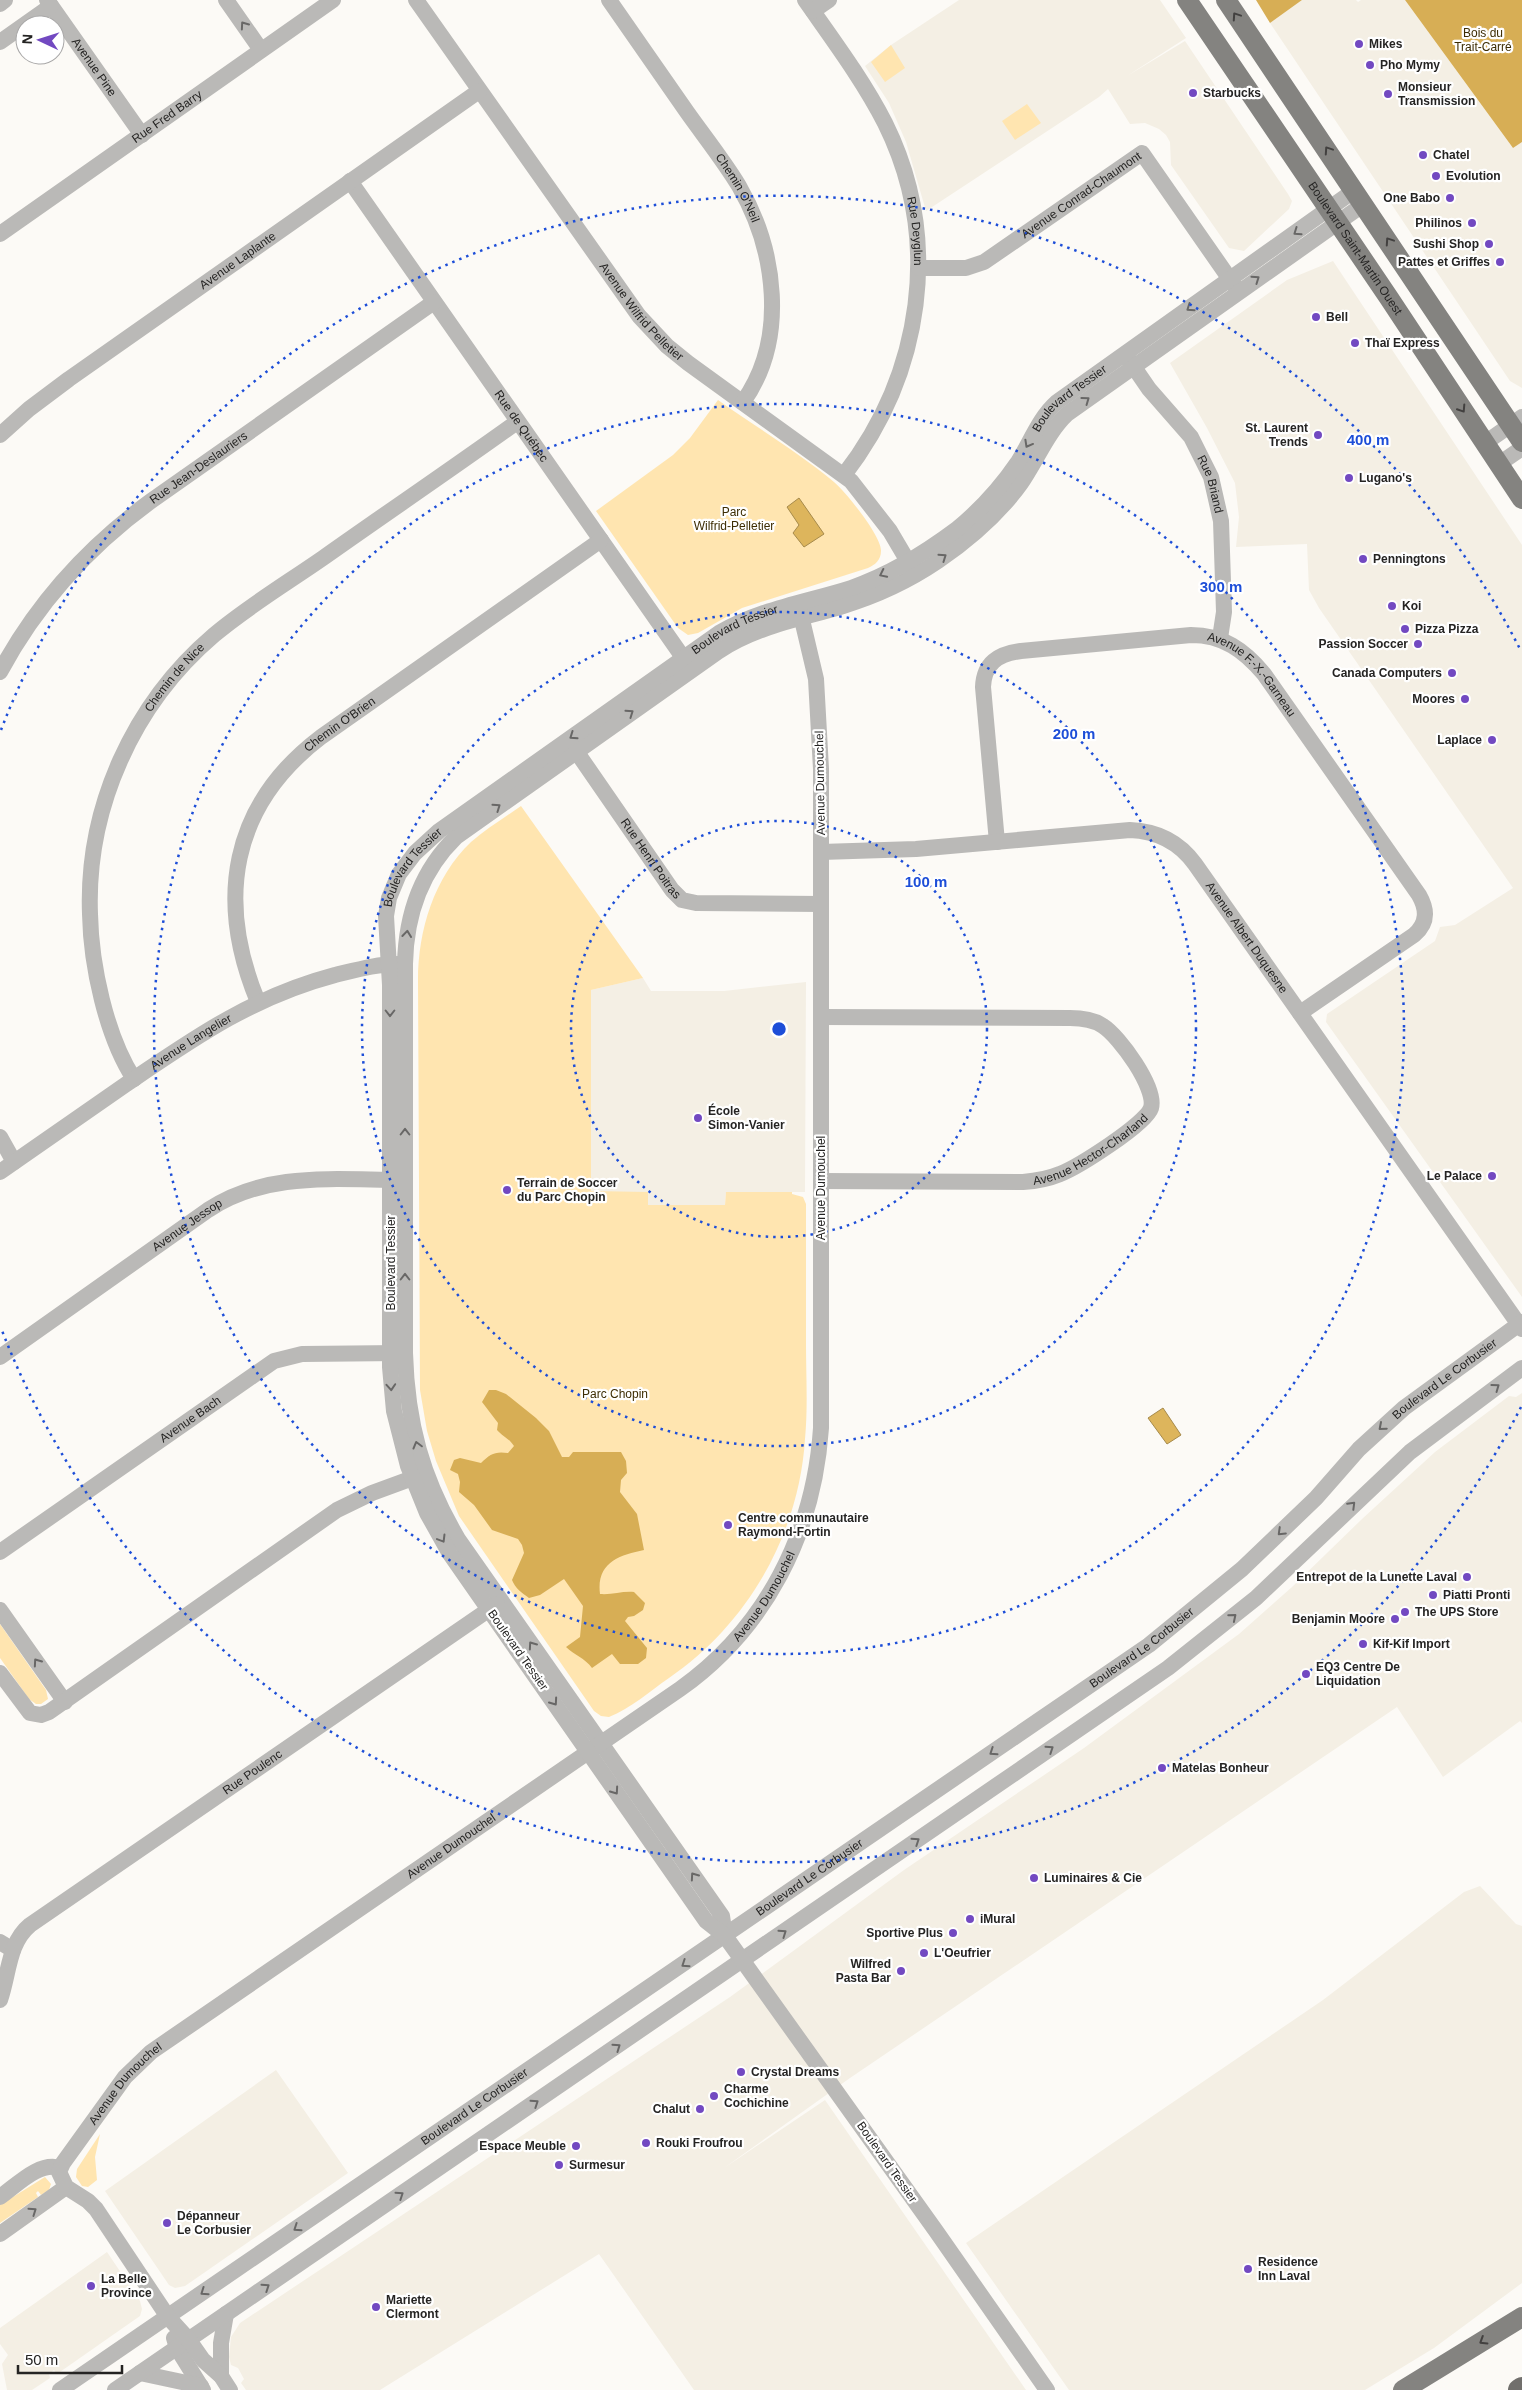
<svg xmlns="http://www.w3.org/2000/svg" width="1522" height="2390" font-family="Helvetica,sans-serif">
  <rect width="100%" height="100%" fill="#fcfaf6"/>
  <path fill="#f4efe4" d="M959,0H1160L1186,38L1127,76L1185,41L1288,194L1292,201L1289,209L1244,251L1229,248L1171,165L1170,142L1166,135L1159,129L1145,123L1130,124L1108,89L1099,97L926,211L906,142L889,103L865,66L891,45Z
    M1302,0H1356L1358,2L1361,0H1405L1513,148L1522,142V388L1510,381L1270,23Z
    M1333,261L1522,545V1297L1326,1022L1327,1014L1435,941L1440,927L1455,925L1513,888L1319,608L1309,590L1307,544L1236,547L1239,517L1235,483L1207,428L1170,363L1287,280Z
    M643,978L651,991H724L806,982L805,1192H726L725,1205H647L648,1192H591V990Z
    M1522,1393V1723L1520,1721L1443,1777L1397,1707L850,2078L724,2168L825,2100L1026,2390H694L599,2254L380,2390H246L241,2383L244,2379L238,2368L231,2365L229,2357L231,2337L240,2323L730,1997L904,1870L1084,1748L1239,1634L1292,1587L1362,1519L1435,1452L1509,1396L1516,1397Z
    M1480,1886L1516,1924L1522,1926V2283L1434,2348L1365,2390H1069L966,2243L1323,2000L1464,1892Z
    M276,2070L348,2173L185,2286L175,2288L169,2285L105,2191Z
    M107,2252L140,2301L142,2309L140,2316L57,2374L54,2370L49,2374L50,2378L32,2390H7L2,2364L8,2355L0,2344V2328Z"/>
  <path fill="#ffe5b0" d="M891,45L905,68L885,82L871,62Z
    M1027,104L1041,123L1015,140L1002,121Z
    M718,400C756,427 798,452 834,482C846,492 882,537 881,551C881,560 875,565 868,568L742,608L698,633L688,635L678,628L596,511L673,455L690,438Z
    M521,806L643,978L591,990V1191L648,1192V1205H725L726,1192H792V1194L803,1197L806,1204C806,1250 806,1297 806,1344C806,1375 808,1407 805,1439C799,1534 748,1624 669,1678C650,1691 630,1709 609,1717L601,1716L594,1711L459,1516L436,1461L427,1431L420,1390L418,980C418,931 434,877 471,842C486,829 504,818 521,806Z
    M0,1624L46,1690L48,1699L41,1704H36L29,1699L0,1658Z
    M100,2134L95,2157L97,2180L88,2187L82,2186L76,2177L77,2169Z
    M45,2177L51,2184L49,2190L41,2195L38,2191L36,2193L38,2197L0,2223V2205Z"/>
  <path fill="#d7ae55" d="M1256,0H1302L1270,23Z
    M1405,0H1522V142L1513,148Z
    M489,1390H496L506,1394L536,1418L549,1431L562,1457H569L573,1452H621L626,1461L627,1473L621,1480L620,1492L637,1514L644,1550C619,1555 596,1563 600,1594C612,1595 622,1591 634,1592L645,1603L643,1610L634,1616L628,1617L625,1621L647,1648L646,1658L638,1664H620L612,1654L592,1668C585,1658 574,1655 566,1647L580,1637L583,1606L564,1579L540,1595L529,1598C522,1593 515,1588 512,1580L524,1553L522,1545L518,1539L492,1530L474,1505L459,1492L460,1482L458,1474L450,1470L454,1460L460,1458L481,1463C490,1454 495,1451 508,1453L514,1446C509,1438 503,1437 497,1430L498,1423L482,1402Z"/>
  <path fill="#ddb55c" stroke="#a68a4b" d="M799,498L824,534L804,547L793,533L799,525L787,507Z
    M1163,1408L1181,1435L1167,1444L1148,1418Z"/>
  <g fill="none" stroke-linecap="round" stroke-linejoin="round">
    <g stroke="#bab9b7" stroke-width="16">
      <path id="s1" d="M47,0L142,135"/>
      <path d="M226,0L261,50"/>
      <path id="s2" d="M416,0L639,316L667,346L688,363L851,481L890,531L913,570"/>
      <path id="s3" d="M609,0C635,37 661,75 687,112C704,136 724,161 739,186C776,250 788,339 743,402"/>
      <path id="s4" d="M805,0C833,40 863,80 885,123C943,240 922,374 844,475"/>
      <path d="M0,4L5,0"/>
      <path d="M813,11L829,0"/>
      <path d="M0,42L51,6"/>
      <path id="s5" d="M350,181L689,666"/>
      <path id="s6" d="M0,234L333,0"/>
      <path id="s7" d="M919,268H966L984,262L1142,153L1236,288"/>
      <path id="s8" d="M1127,357L1149,389L1191,437L1211,477L1221,521L1224,612L1220,638"/>
      <path id="s9" d="M0,435L29,409L69,379L479,91"/>
      <path d="M1485,443L1522,417"/>
      <path d="M1499,464L1522,448"/>
      <path id="s10" d="M0,672C37,603 88,547 151,501L434,302"/>
      <path id="s11" d="M576,751L672,890L682,900L696,903L821,904"/>
      <path id="s12" d="M997,842L983,687C984,663 998,654 1021,651L1191,635C1223,635 1244,650 1264,674L1419,895C1427,909 1428,923 1414,935L1300,1013"/>
      <path id="s13" d="M821,852L916,849L1130,830C1157,831 1179,842 1195,864L1522,1329"/>
      <path id="s14" d="M258,1002C216,901 230,806 321,737L601,540"/>
      <path id="s15" d="M134,1079C106,1036 91,965 90,914C86,808 133,704 214,635C247,607 287,583 323,558C388,512 453,468 517,422"/>
      <path d="M0,1137L14,1162"/>
      <path id="s16" d="M0,1172C41,1143 83,1114 125,1085C194,1038 252,997 335,975C356,970 377,964 398,964"/>
      <path id="s17" d="M821,1181L1023,1182C1036,1181 1048,1179 1060,1174C1078,1167 1146,1124 1151,1108C1157,1088 1119,1036 1103,1026C1093,1019 1081,1018 1070,1018L821,1017"/>
      <path id="s18" d="M0,1357L208,1210C266,1171 336,1180 402,1180"/>
      <path id="s19" d="M0,1552L274,1361L302,1354L400,1353"/>
      <path d="M0,1610L65,1702"/>
      <path d="M0,1673L30,1713L41,1715L49,1712L337,1510L372,1493L421,1475"/>
      <path d="M725,1936L722,1916L458,1539C422,1478 407,1423 405,1353V964C406,915 420,872 456,837L719,651C757,626 800,619 843,606C876,596 910,580 938,561C970,539 999,514 1021,483C1037,460 1047,433 1067,414L1364,204"/>
      <path d="M0,1942L13,1950"/>
      <path id="s20" d="M0,2000C9,1975 8,1943 30,1925L497,1604"/>
      <path d="M0,2197C16,2186 39,2161 60,2168"/>
      <path d="M0,2234L66,2187"/>
      <path d="M174,2338L177,2348L203,2390"/>
      <path d="M140,2373L201,2386"/>
      <path d="M221,2376V2343L226,2314"/>
      <path id="s21" d="M60,2390L1149,1645L1242,1569L1316,1498L1359,1449L1404,1408L1522,1322"/>
      <path d="M115,2390L1168,1668L1256,1598L1410,1452L1522,1368"/>
      <path id="s22" d="M230,2390L221,2376L203,2360L189,2340L168,2317L96,2209L88,2201L66,2187L59,2172L63,2163L125,2077L151,2052L680,1689C766,1628 814,1533 821,1428V769L816,679L799,607"/>
      <path id="s23" d="M1047,2390L936,2231L725,1936L706,1921L450,1554L427,1513L408,1466L394,1411L390,1367V985L386,916L389,898L399,874L415,853L439,831L719,633C760,609 807,602 851,588C889,575 925,553 957,529C980,510 1001,487 1018,462C1031,441 1039,418 1057,402L1355,190"/>
    </g>
    <g stroke="#848380" stroke-width="20">
      <path id="s24" d="M1187,0L1389,298L1522,499"/>
      <path d="M1226,0L1522,442"/>
      <path d="M1403,2390L1522,2317"/>
    </g>
    <path stroke="#716f6c" stroke-width="22" d="M1519,2390L1522,2388"/>
  </g>
  <defs><path id="oneway-chevron" d="M-2-3.5L2.5 0L-2 3.5" fill="none" stroke-width="1.6" stroke-linecap="round" stroke-linejoin="round" transform="scale(1.25)"/></defs>
  <g stroke="#42403f">
    <use href="#oneway-chevron" transform="translate(1236 16) rotate(-124)"/>
    <use href="#oneway-chevron" transform="translate(1328 150) rotate(-124)"/>
    <use href="#oneway-chevron" transform="translate(1389 241) rotate(-124)"/>
    <use href="#oneway-chevron" transform="translate(1462 409) rotate(57)"/>
    <use href="#oneway-chevron" transform="translate(1483 2341) rotate(148)"/>
  </g>
  <g stroke="#686766">
    <use href="#oneway-chevron" transform="translate(244 25) rotate(-125)"/>
    <use href="#oneway-chevron" transform="translate(1297 232) rotate(145)"/>
    <use href="#oneway-chevron" transform="translate(1256 279) rotate(-35)"/>
    <use href="#oneway-chevron" transform="translate(1190 308) rotate(145)"/>
    <use href="#oneway-chevron" transform="translate(1086 400) rotate(-36)"/>
    <use href="#oneway-chevron" transform="translate(1028 444) rotate(119)"/>
    <use href="#oneway-chevron" transform="translate(943 557) rotate(-35)"/>
    <use href="#oneway-chevron" transform="translate(883 574) rotate(154)"/>
    <use href="#oneway-chevron" transform="translate(630 713) rotate(-35)"/>
    <use href="#oneway-chevron" transform="translate(573 736) rotate(145)"/>
    <use href="#oneway-chevron" transform="translate(497 807) rotate(-35)"/>
    <use href="#oneway-chevron" transform="translate(407 934) rotate(-84)"/>
    <use href="#oneway-chevron" transform="translate(390 1013) rotate(90)"/>
    <use href="#oneway-chevron" transform="translate(405 1132) rotate(-90)"/>
    <use href="#oneway-chevron" transform="translate(405 1277) rotate(-90)"/>
    <use href="#oneway-chevron" transform="translate(391 1387) rotate(86)"/>
    <use href="#oneway-chevron" transform="translate(1496 1387) rotate(-36)"/>
    <use href="#oneway-chevron" transform="translate(1382 1427) rotate(139)"/>
    <use href="#oneway-chevron" transform="translate(417 1445) rotate(-105)"/>
    <use href="#oneway-chevron" transform="translate(1352 1505) rotate(-45)"/>
    <use href="#oneway-chevron" transform="translate(1281 1532) rotate(136)"/>
    <use href="#oneway-chevron" transform="translate(442 1539) rotate(59)"/>
    <use href="#oneway-chevron" transform="translate(1233 1617) rotate(-40)"/>
    <use href="#oneway-chevron" transform="translate(532 1645) rotate(-125)"/>
    <use href="#oneway-chevron" transform="translate(37 1662) rotate(-125)"/>
    <use href="#oneway-chevron" transform="translate(554 1702) rotate(55)"/>
    <use href="#oneway-chevron" transform="translate(1050 1749) rotate(-34)"/>
    <use href="#oneway-chevron" transform="translate(993 1752) rotate(146)"/>
    <use href="#oneway-chevron" transform="translate(615 1791) rotate(55)"/>
    <use href="#oneway-chevron" transform="translate(916 1841) rotate(-34)"/>
    <use href="#oneway-chevron" transform="translate(694 1876) rotate(-125)"/>
    <use href="#oneway-chevron" transform="translate(783 1933) rotate(-35)"/>
    <use href="#oneway-chevron" transform="translate(685 1964) rotate(146)"/>
    <use href="#oneway-chevron" transform="translate(617 2047) rotate(-35)"/>
    <use href="#oneway-chevron" transform="translate(535 2103) rotate(-34)"/>
    <use href="#oneway-chevron" transform="translate(400 2195) rotate(-34)"/>
    <use href="#oneway-chevron" transform="translate(33 2211) rotate(-35)"/>
    <use href="#oneway-chevron" transform="translate(297 2228) rotate(146)"/>
    <use href="#oneway-chevron" transform="translate(266 2287) rotate(-34)"/>
    <use href="#oneway-chevron" transform="translate(204 2292) rotate(145)"/>
  </g>
  <g fill="none" stroke="#1d4ed8" stroke-width="2.5" stroke-dasharray="2.5 5">
    <circle cx="779" cy="1029" r="208"/>
    <circle cx="779" cy="1029" r="417"/>
    <circle cx="779" cy="1029" r="625"/>
    <path d="M1521 1407A833 833 0 0 1 1 1328M1 730A833 833 0 0 1 1521 651"/>
  </g>
  <g fill="#7249c1" stroke="#fff" stroke-width="2">
    <circle cx="1359" cy="44" r="5"/>
    <circle cx="1370" cy="65" r="5"/>
    <circle cx="1193" cy="93" r="5"/>
    <circle cx="1388" cy="94" r="5"/>
    <circle cx="1423" cy="155" r="5"/>
    <circle cx="1436" cy="176" r="5"/>
    <circle cx="1450" cy="198" r="5"/>
    <circle cx="1472" cy="223" r="5"/>
    <circle cx="1489" cy="244" r="5"/>
    <circle cx="1500" cy="262" r="5"/>
    <circle cx="1316" cy="317" r="5"/>
    <circle cx="1355" cy="343" r="5"/>
    <circle cx="1318" cy="435" r="5"/>
    <circle cx="1349" cy="478" r="5"/>
    <circle cx="1363" cy="559" r="5"/>
    <circle cx="1392" cy="606" r="5"/>
    <circle cx="1405" cy="629" r="5"/>
    <circle cx="1418" cy="644" r="5"/>
    <circle cx="1452" cy="673" r="5"/>
    <circle cx="1465" cy="699" r="5"/>
    <circle cx="1492" cy="740" r="5"/>
    <circle cx="698" cy="1118" r="5"/>
    <circle cx="1492" cy="1176" r="5"/>
    <circle cx="507" cy="1190" r="5"/>
    <circle cx="728" cy="1525" r="5"/>
    <circle cx="1467" cy="1577" r="5"/>
    <circle cx="1433" cy="1595" r="5"/>
    <circle cx="1405" cy="1612" r="5"/>
    <circle cx="1395" cy="1619" r="5"/>
    <circle cx="1363" cy="1644" r="5"/>
    <circle cx="1306" cy="1674" r="5"/>
    <circle cx="1162" cy="1768" r="5"/>
    <circle cx="1034" cy="1878" r="5"/>
    <circle cx="970" cy="1919" r="5"/>
    <circle cx="953" cy="1933" r="5"/>
    <circle cx="924" cy="1953" r="5"/>
    <circle cx="901" cy="1971" r="5"/>
    <circle cx="741" cy="2072" r="5"/>
    <circle cx="714" cy="2096" r="5"/>
    <circle cx="700" cy="2109" r="5"/>
    <circle cx="646" cy="2143" r="5"/>
    <circle cx="576" cy="2146" r="5"/>
    <circle cx="559" cy="2165" r="5"/>
    <circle cx="167" cy="2223" r="5"/>
    <circle cx="1248" cy="2269" r="5"/>
    <circle cx="91" cy="2286" r="5"/>
    <circle cx="376" cy="2307" r="5"/>
  </g>
  <g text-anchor="middle" dominant-baseline="central" stroke-width="4.5" stroke-linejoin="round" paint-order="stroke">
    <g font-size="12" fill="#3d2d04" stroke="#fff">
      <text x="1483" y="33">Bois du<tspan x="1483" dy="14">Trait-Carré</tspan></text>
      <text x="734" y="512">Parc<tspan x="734" dy="14">Wilfrid-Pelletier</tspan></text>
      <text x="615" y="1394">Parc Chopin</text>
    </g>
    <g font-size="12" font-weight="bold" fill="#252423" stroke="#fff" text-anchor="start">
      <text x="1369" y="44">Mikes</text>
      <text x="1380" y="65">Pho Mymy</text>
      <text x="1398" y="87">Monsieur<tspan x="1398" dy="14">Transmission</tspan></text>
      <text x="1203" y="93">Starbucks</text>
      <text x="1433" y="155">Chatel</text>
      <text x="1446" y="176">Evolution</text>
      <text x="1440" y="198" text-anchor="end">One Babo</text>
      <text x="1462" y="223" text-anchor="end">Philinos</text>
      <text x="1479" y="244" text-anchor="end">Sushi Shop</text>
      <text x="1490" y="262" text-anchor="end">Pattes et Griffes</text>
      <text x="1326" y="317">Bell</text>
      <text x="1365" y="343">Thaï Express</text>
      <text x="1308" y="428" text-anchor="end">St. Laurent<tspan x="1308" dy="14">Trends</tspan></text>
      <text x="1359" y="478">Lugano's</text>
      <text x="1373" y="559">Penningtons</text>
      <text x="1402" y="606">Koi</text>
      <text x="1415" y="629">Pizza Pizza</text>
      <text x="1408" y="644" text-anchor="end">Passion Soccer</text>
      <text x="1442" y="673" text-anchor="end">Canada Computers</text>
      <text x="1455" y="699" text-anchor="end">Moores</text>
      <text x="1482" y="740" text-anchor="end">Laplace</text>
      <text x="708" y="1111">École<tspan x="708" dy="14">Simon-Vanier</tspan></text>
      <text x="1482" y="1176" text-anchor="end">Le Palace</text>
      <text x="517" y="1183">Terrain de Soccer<tspan x="517" dy="14">du Parc Chopin</tspan></text>
      <text x="738" y="1518">Centre communautaire<tspan x="738" dy="14">Raymond-Fortin</tspan></text>
      <text x="1457" y="1577" text-anchor="end">Entrepot de la Lunette Laval</text>
      <text x="1443" y="1595">Piatti Pronti</text>
      <text x="1415" y="1612">The UPS Store</text>
      <text x="1385" y="1619" text-anchor="end">Benjamin Moore</text>
      <text x="1373" y="1644">Kif-Kif Import</text>
      <text x="1316" y="1667">EQ3 Centre De<tspan x="1316" dy="14">Liquidation</tspan></text>
      <text x="1172" y="1768">Matelas Bonheur</text>
      <text x="1044" y="1878">Luminaires &amp; Cie</text>
      <text x="980" y="1919">iMural</text>
      <text x="943" y="1933" text-anchor="end">Sportive Plus</text>
      <text x="934" y="1953">L'Oeufrier</text>
      <text x="891" y="1964" text-anchor="end">Wilfred<tspan x="891" dy="14">Pasta Bar</tspan></text>
      <text x="751" y="2072">Crystal Dreams</text>
      <text x="724" y="2089">Charme<tspan x="724" dy="14">Cochichine</tspan></text>
      <text x="690" y="2109" text-anchor="end">Chalut</text>
      <text x="656" y="2143">Rouki Froufrou</text>
      <text x="566" y="2146" text-anchor="end">Espace Meuble</text>
      <text x="569" y="2165">Surmesur</text>
      <text x="177" y="2216">Dépanneur<tspan x="177" dy="14">Le Corbusier</tspan></text>
      <text x="1258" y="2262">Residence<tspan x="1258" dy="14">Inn Laval</tspan></text>
      <text x="101" y="2279">La Belle<tspan x="101" dy="14">Province</tspan></text>
      <text x="386" y="2300">Mariette<tspan x="386" dy="14">Clermont</tspan></text>
    </g>
    <g font-size="12" fill="#252423" stroke="#fff">
      <text stroke="none"><textPath href="#s1" startOffset="82">Avenue Pine</textPath></text>
      <text stroke="none"><textPath href="#s6" startOffset="204">Rue Fred Barry</textPath></text>
      <text stroke="none"><textPath href="#s3" startOffset="228">Chemin O'Neil</textPath></text>
      <text stroke="none"><textPath href="#s7" startOffset="184">Avenue Conrad-Chaumont</textPath></text>
      <text stroke="none"><textPath href="#s4" startOffset="260">Rue Deyglun</textPath></text>
      <text stroke="none"><textPath href="#s24" startOffset="300">Boulevard Saint-Martin Ouest</textPath></text>
      <text stroke="none"><textPath href="#s9" startOffset="295">Avenue Laplante</textPath></text>
      <text stroke="none"><textPath href="#s2" startOffset="385">Avenue Wilfrid Pelletier</textPath></text>
      <text stroke="none"><textPath href="#s23" startOffset="2560">Boulevard Tessier</textPath></text>
      <text stroke="none"><textPath href="#s5" startOffset="299">Rue de Québec</textPath></text>
      <text stroke="none"><textPath href="#s10" startOffset="288">Rue Jean-Deslauriers</textPath></text>
      <text stroke="none"><textPath href="#s8" startOffset="154">Rue Briand</textPath></text>
      <text stroke="none"><textPath href="#s23" startOffset="2140">Boulevard Tessier</textPath></text>
      <text stroke="none"><textPath href="#s12" startOffset="461">Avenue F.-X.-Garneau</textPath></text>
      <text stroke="none"><textPath href="#s15" startOffset="430">Chemin de Nice</textPath></text>
      <text stroke="none"><textPath href="#s14" startOffset="319">Chemin O'Brien</textPath></text>
      <text transform="translate(820 783) rotate(-91)">Avenue Dumouchel</text>
      <text stroke="none"><textPath href="#s11" startOffset="131">Rue Henri Poitras</textPath></text>
      <text stroke="none"><textPath href="#s23" startOffset="1735">Boulevard Tessier</textPath></text>
      <text stroke="none"><textPath href="#s13" startOffset="476">Avenue Albert Duquesne</textPath></text>
      <text stroke="none"><textPath href="#s16" startOffset="231">Avenue Langelier</textPath></text>
      <text stroke="none"><textPath href="#s17" startOffset="278">Avenue Hector-Charland</textPath></text>
      <text transform="translate(821 1188) rotate(-90)">Avenue Dumouchel</text>
      <text stroke="none"><textPath href="#s18" startOffset="229">Avenue Jessop</textPath></text>
      <text transform="translate(391 1263) rotate(-90)">Boulevard Tessier</text>
      <text stroke="none"><textPath href="#s21" startOffset="1718">Boulevard Le Corbusier</textPath></text>
      <text stroke="none"><textPath href="#s19" startOffset="232">Avenue Bach</textPath></text>
      <text stroke="none"><textPath href="#s22" startOffset="1200">Avenue Dumouchel</textPath></text>
      <text stroke="none"><textPath href="#s21" startOffset="1312">Boulevard Le Corbusier</textPath></text>
      <text transform="translate(518 1650) rotate(55)">Boulevard Tessier</text>
      <text stroke="none"><textPath href="#s20" startOffset="352">Rue Poulenc</textPath></text>
      <text stroke="none"><textPath href="#s22" startOffset="796">Avenue Dumouchel</textPath></text>
      <text stroke="none"><textPath href="#s21" startOffset="908">Boulevard Le Corbusier</textPath></text>
      <text stroke="none"><textPath href="#s22" startOffset="391">Avenue Dumouchel</textPath></text>
      <text stroke="none"><textPath href="#s21" startOffset="502">Boulevard Le Corbusier</textPath></text>
      <text transform="translate(887 2162) rotate(55)">Boulevard Tessier</text>
    </g>
  </g>
  <circle cx="779" cy="1029" r="8" fill="#1d4ed8" stroke="#fff" stroke-width="2.5"/>
  <g font-size="15" text-anchor="middle" font-weight="bold" fill="#1d4ed8" stroke="#fff" stroke-width="4.5" stroke-linejoin="round" paint-order="stroke">
    <text x="1368" y="445">400 m</text>
    <text x="1221" y="592">300 m</text>
    <text x="1074" y="739">200 m</text>
    <text x="926" y="887">100 m</text>
  </g>
  <g transform="translate(40 40) rotate(274)"><circle r="24" fill="#ffffff" stroke="#a8a7a7"/>
  <path d="M0-4L9 19L0 12L-9 19Z" fill="#7249c1"/>
  <text y="-8" font-size="14" font-weight="bold" text-anchor="middle" fill="#252423">N</text>
  </g>
  <path d="M18 2365v8h104v-8" fill="none" stroke="#252423" stroke-width="2.5"/>
  <text x="25" y="2365" font-size="15" fill="#252423" stroke="#ffffff" stroke-width="4" paint-order="stroke">50 m</text>
</svg>
